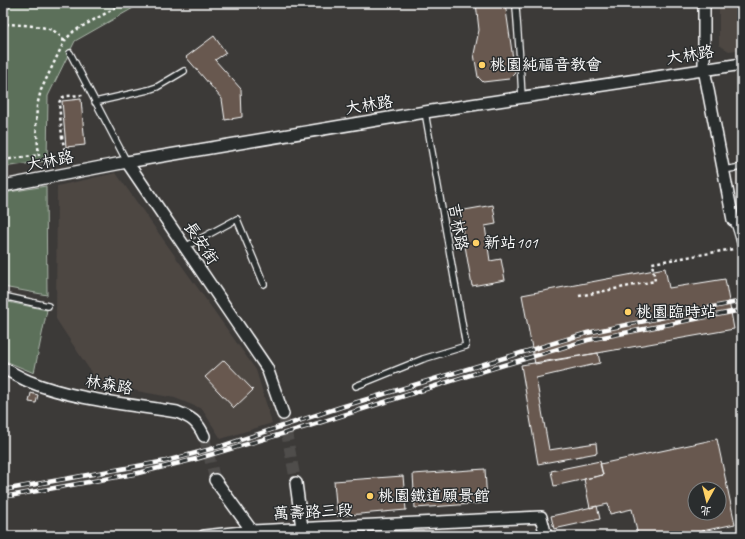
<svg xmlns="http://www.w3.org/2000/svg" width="745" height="539" font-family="Caveat,'LXGW WenKai TC',sans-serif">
  <rect width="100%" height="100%" fill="#3c3a38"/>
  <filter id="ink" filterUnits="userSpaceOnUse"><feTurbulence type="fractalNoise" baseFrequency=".025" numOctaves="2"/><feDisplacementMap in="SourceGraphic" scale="8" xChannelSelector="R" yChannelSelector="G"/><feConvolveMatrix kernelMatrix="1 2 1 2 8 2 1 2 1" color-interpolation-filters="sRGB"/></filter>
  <g filter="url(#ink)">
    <path fill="#4d4743" d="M719,3H742V49L729,51L719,45Z
      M116,173L256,370L272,423L221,439L202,409L175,398L99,384L56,319L57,186Z"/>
    <path fill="#5b6f5a" stroke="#adb7ac" d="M3,3H142L75,41L48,96L47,161L3,167Z
      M46,186L47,295L3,287V193Z
      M3,301L47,310L34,373L3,360Z"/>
    <path fill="#67594f" stroke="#fff" fill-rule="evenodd" d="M476,3H505L515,73L509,79L483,82L478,77L474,54L479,30Z
      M214,36L226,53L215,60L241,89L242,117L225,120L222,99L186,57Z
      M81,99L85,145L66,147L62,101Z
      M493,205L496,224L485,226L490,261L501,259L505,280L472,286L459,211Z
      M665,268L669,288L725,279L734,329L535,364L522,295Z
      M598,353L600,363L536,378L549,450L596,443L597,453L538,464L521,365Z
      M224,360L253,390L234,408L205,377Z
      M31,393L38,395L36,403L29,402Z
      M717,439L735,524L679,536H638L632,509L610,514L608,504L590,508L584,479L603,475L600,464ZM695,489H719V513H695Z
      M600,461L603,475L554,486L551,471Z
      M485,469L487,503L415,508L413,474Z
      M403,476L406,510L337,516L334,481Z
      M597,506L600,519L554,529L551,516Z"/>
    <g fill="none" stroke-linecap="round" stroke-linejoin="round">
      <path stroke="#504e4c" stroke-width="11" stroke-dasharray="11 5.5" stroke-linecap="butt" d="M283,414L296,483
        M204,436L215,480"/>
      <defs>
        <path id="service" d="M514,3L516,7L520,61L522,97
          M70,53L127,162
          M95,102L148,90L157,87L184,71
          M723,170L742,167
          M733,220L737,232L742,250
          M185,247L237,219L264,284
          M3,296L48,306
          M356,386L423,359L466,346L425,112
          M334,528L340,533L343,536
          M317,536L324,529"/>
        <path id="minor" d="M704,3V69L733,220
          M127,162L267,368L283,414
          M3,186L127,162L425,112L742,64
          M3,368C11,372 19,377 28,381C74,400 128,404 177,412C192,418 197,421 204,436
          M215,480L252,531
          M296,483L302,528L304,536
          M204,536L252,531L541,517L546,536"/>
      </defs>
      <use href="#service" stroke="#fff" stroke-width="8"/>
      <use href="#minor" stroke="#fff" stroke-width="14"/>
      <path stroke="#fff" stroke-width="2.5" stroke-dasharray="3 3" stroke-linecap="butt" d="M3,6L8,7
        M6,24C19,25 47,25 57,33C61,36 63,40 65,44
        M3,56L8,3
        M3,160L39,155
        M67,162L62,137L59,103L61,98L66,96L83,95
        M40,168L36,124L37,106L41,90L61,48L66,39L74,31L124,3
        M579,296L655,281L652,263L734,249"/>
      <use href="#service" stroke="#2a2d2e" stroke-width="5.5"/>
      <use href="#minor" stroke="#2a2d2e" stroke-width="11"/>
      <defs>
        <path id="rail" d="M3,490L166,461L222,446L341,407L587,333L742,301
          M3,497L134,474L196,459L309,426L467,376L588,340L742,310"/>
      </defs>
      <use href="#rail" stroke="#fff" stroke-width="4.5"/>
      <use href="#rail" stroke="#2a2d2e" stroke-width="3" stroke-dasharray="9" stroke-linecap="butt"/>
    </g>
  </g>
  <g fill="#ffd166" stroke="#2a2d2e" stroke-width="1.5">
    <circle cx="482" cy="65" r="4"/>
    <circle cx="476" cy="243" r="4"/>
    <circle cx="628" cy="312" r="4"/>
    <circle cx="370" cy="496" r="4"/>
  </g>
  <g text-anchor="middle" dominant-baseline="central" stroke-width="3" stroke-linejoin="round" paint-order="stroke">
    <g font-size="16" fill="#fff" stroke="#2a2d2e">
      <text transform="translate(690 55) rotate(-9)">大林路</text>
      <text transform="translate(369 105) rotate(-9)">大林路</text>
      <text transform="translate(50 161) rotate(-11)">大林路</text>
      <text transform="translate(458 227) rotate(80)">吉林路</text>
      <text transform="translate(201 243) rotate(56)">長安街</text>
      <text transform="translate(109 385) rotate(10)">林森路</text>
      <text transform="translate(313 512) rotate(-3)">萬壽路三段</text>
    </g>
    <g font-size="16" fill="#fff" stroke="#2a2d2e" text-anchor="start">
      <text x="490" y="65">桃園純福音教會</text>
      <text x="484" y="243">新站101</text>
      <text x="636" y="312">桃園臨時站</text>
      <text x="378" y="496">桃園鐵道願景館</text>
    </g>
  </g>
  <rect width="745" height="539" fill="none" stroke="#2a2d2e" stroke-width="16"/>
  <rect x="8" y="8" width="729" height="523" fill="none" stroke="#fff" stroke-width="1.5" filter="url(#ink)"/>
  <g transform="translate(707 501) rotate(187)"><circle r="19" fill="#2a2d2e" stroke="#7f8182"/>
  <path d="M0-3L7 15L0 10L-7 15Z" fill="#ffd166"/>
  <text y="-6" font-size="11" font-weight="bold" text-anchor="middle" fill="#ffffff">北</text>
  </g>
</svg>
